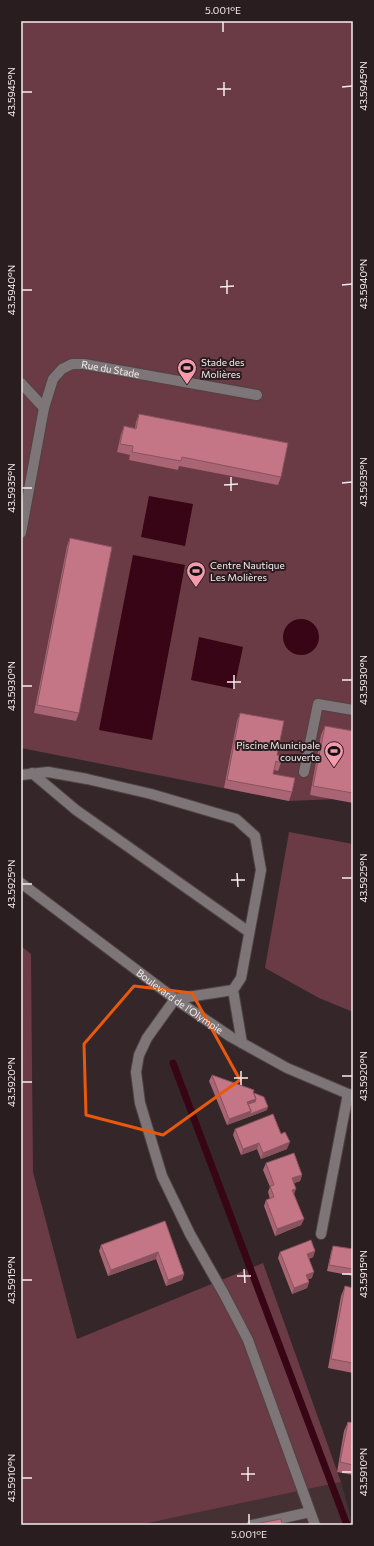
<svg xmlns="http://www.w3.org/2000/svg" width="374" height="1546" font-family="Commissioner,sans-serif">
  <rect width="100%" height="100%" fill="#352729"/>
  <path fill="#453034" d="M341,1482L353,1525H139Z"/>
  <path fill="#6a3a45" d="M21,21H353V802L337,799L289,801L21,748Z
    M289,832L353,844V1012L319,998L265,968Z
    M21,946L31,954L33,1172L77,1339L263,1263L341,1482L139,1525H21Z"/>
  <path fill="#370515" d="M149,496L193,504L185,546L141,537Z
    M133,555L185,565L152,740L99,730Z
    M283 637a18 18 0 1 1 36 0a18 18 0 1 1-36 0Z
    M199,637L243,647L234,689L191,680Z"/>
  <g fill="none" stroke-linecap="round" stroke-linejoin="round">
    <path stroke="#370515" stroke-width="7" d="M173,1063L347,1525"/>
    <defs>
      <g id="minor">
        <path d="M21,383L44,408"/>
        <path id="s1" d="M21,533L44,408L53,379L62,369L72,364H84L257,395"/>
        <path d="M304,772L318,704L353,710"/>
        <path d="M32,773L76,810L249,932"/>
        <path d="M21,775L48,772L87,779L151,794L236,819L255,836L261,870L241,978L233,990L242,1043"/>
        <path id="s2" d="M21,883L175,999L231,1037L287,1068L353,1096"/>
        <path d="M233,990L175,999L147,1038L139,1055L136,1072L140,1103L162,1176L190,1234L224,1294L248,1340L315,1525"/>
        <path d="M321,1234L348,1094"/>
        <path d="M252,1525L310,1512"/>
      </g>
    </defs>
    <use href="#minor" stroke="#504345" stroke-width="12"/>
    <use href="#minor" stroke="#7d7577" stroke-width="10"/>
  </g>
  <path fill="#a96574" d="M139,414L281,477L278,485L179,466L178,470L129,460L130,455L117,452L121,434L124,426L135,428L136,422Z
    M70,538L79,713L76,721L34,713L67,546Z
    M240,713L277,755L281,763L278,771L274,770L273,774L292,792L289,801L224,788L237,721Z
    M353,722V803L310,795L321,735L325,726L351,731Z
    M212,1075L253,1092L267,1110L227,1125L209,1081Z
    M235,1129L281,1134L287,1149L261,1159L257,1149L241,1155L233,1135Z
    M266,1163L302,1175L300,1181L294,1183V1194L304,1219L301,1225L275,1236L264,1206L266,1200L270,1199L268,1192L270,1187L263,1170Z
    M165,1221L184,1274L182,1280L166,1286L156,1259L108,1276L99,1251L101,1245Z
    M333,1246L353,1249V1276L327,1271L331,1252Z
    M315,1251L313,1257L309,1259L312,1278L308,1279L309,1282L307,1288L292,1294L278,1258L280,1252Z
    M345,1286L353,1288V1373L328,1368L341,1296Z
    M348,1422L353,1423V1475L337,1472L344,1431Z"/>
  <path fill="#89535e" d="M256,1099L254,1105L247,1108V1102Z
    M268,1107L267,1110L227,1125L229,1119L251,1111Z
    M290,1142L287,1149L261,1159L263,1153Z
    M259,1143L257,1149L241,1155L243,1149Z
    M302,1175L300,1181L290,1185L292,1178Z
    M296,1189L294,1195L292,1190Z
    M304,1219L301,1225L275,1236L277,1229Z
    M315,1251L313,1257L305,1260L307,1254Z
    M158,1252L156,1259L108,1276L111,1270Z
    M314,1272L312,1278L304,1281L306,1275Z
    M184,1274L182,1280L166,1286L168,1280Z
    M309,1282L307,1288L292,1294L294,1288Z"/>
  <path fill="#c47687" stroke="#89535e" d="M139,414L288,443L281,477L182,457L181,461L132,452L133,446L120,444L124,426L136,429Z
    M70,538L112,547L79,713L37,705Z
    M240,713L284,721L277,755L282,757L281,763L276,761L273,774L295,778L292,792L227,780Z
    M325,726L353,731V793L313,786Z
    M212,1075L254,1090L253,1092L256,1099L247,1102L251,1111L229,1119Z
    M254,1093L264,1097L268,1107L250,1114L251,1111L248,1104L255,1102L256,1099Z
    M273,1114L281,1134L285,1132L290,1142L263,1153L259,1143L243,1149L235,1129Z
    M294,1153L302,1175L292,1178L296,1189L292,1190L304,1219L277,1229L266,1200L274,1197L270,1186L274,1185L266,1163Z
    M165,1221L184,1274L168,1280L158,1252L111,1270L101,1245Z
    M311,1240L315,1251L307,1254L314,1272L306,1275L309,1282L294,1288L280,1252Z
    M333,1246L353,1249V1269L329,1265Z
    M345,1286L353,1288V1363L331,1359Z
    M348,1422L353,1423V1465L340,1462Z
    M281,1519L282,1525H249Z"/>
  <path fill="none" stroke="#e8590c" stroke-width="3" stroke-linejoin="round" d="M134,986L192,993L240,1080L163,1135L86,1115L84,1044Z"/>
  <path fill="none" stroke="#f6ecee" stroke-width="1.5" d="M223,22V32M224,82V96M342,87L352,86M217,89H231M22,92H32M227,280V294M342,285L352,284M220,287L234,286M22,290H32M231,477V491M342,483L352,482M224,485L238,484M22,488H32M234,675V689M342,680H352M227,682H241M22,686H32M237,873L238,887M342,878H352M231,880H245M22,884H32M241,1071V1085M342,1076H352M234,1078H248M22,1082H32M244,1269L245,1283M342,1274H352M237,1276H251M22,1280H32M248,1467V1481M342,1472H352M241,1474H255M22,1478H32M249,1514V1524"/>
  <defs>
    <symbol id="stadium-pin" viewBox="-11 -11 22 30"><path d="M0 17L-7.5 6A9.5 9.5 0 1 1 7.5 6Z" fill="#f39aac" stroke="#2a1d20"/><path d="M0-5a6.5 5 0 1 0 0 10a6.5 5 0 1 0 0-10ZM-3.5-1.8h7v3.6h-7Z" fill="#111"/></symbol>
  </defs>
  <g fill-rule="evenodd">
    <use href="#stadium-pin" x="176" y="357" width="22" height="30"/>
    <use href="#stadium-pin" x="185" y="560" width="22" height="30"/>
    <use href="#stadium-pin" x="323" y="740" width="22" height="30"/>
  </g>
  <g text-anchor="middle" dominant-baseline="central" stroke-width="4" stroke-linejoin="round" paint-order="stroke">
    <g font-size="10" fill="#f6ecee" stroke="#2a1d20" text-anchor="start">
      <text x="201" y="362">Stade des<tspan x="201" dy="12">Molières</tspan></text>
      <text x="210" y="565">Centre Nautique<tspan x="210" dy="12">Les Molières</tspan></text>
      <text x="320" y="745" text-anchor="end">Piscine Municipale<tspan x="320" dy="12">couverte</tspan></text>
    </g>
    <g font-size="10" fill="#f6ecee" stroke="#2a1d20">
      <text stroke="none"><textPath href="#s1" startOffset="221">Rue du Stade</textPath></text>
      <text stroke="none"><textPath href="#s2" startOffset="198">Boulevard de l'Olympie</textPath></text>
    </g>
  </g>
  <rect width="374" height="1546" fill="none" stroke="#2a1d20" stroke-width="44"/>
  <rect x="22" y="22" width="330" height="1502" fill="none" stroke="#f6ecee" stroke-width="1.5"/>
  <g font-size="10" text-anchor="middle" fill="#f6ecee">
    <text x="223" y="14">5.001°E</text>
    <text transform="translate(363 86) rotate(-90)" y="4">43.5945°N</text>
    <text transform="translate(11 92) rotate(-90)" y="4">43.5945°N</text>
    <text transform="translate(363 284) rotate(-90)" y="4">43.5940°N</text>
    <text transform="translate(11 290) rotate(-90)" y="4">43.5940°N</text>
    <text transform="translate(363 482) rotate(-90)" y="4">43.5935°N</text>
    <text transform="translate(11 488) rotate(-90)" y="4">43.5935°N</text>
    <text transform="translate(363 680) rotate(-90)" y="4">43.5930°N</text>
    <text transform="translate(11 686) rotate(-90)" y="4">43.5930°N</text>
    <text transform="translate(363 878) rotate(-90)" y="4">43.5925°N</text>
    <text transform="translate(11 884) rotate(-90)" y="4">43.5925°N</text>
    <text transform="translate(363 1076) rotate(-90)" y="4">43.5920°N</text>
    <text transform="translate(11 1082) rotate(-90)" y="4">43.5920°N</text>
    <text transform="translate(363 1274) rotate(-90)" y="4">43.5915°N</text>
    <text transform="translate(11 1280) rotate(-90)" y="4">43.5915°N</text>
    <text transform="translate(363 1472) rotate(-90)" y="4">43.5910°N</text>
    <text transform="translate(11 1478) rotate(-90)" y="4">43.5910°N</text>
    <text x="249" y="1538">5.001°E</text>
  </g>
</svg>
